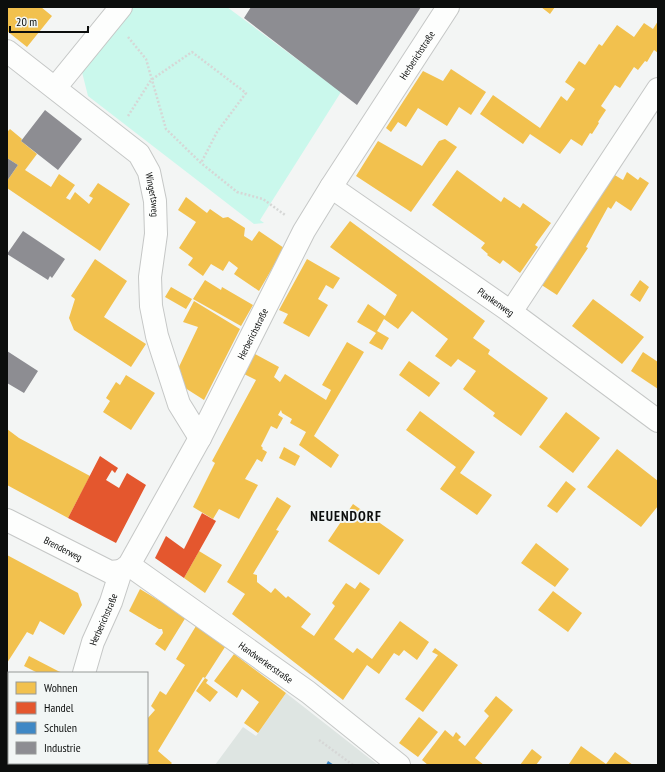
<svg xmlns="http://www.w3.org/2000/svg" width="665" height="772" font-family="'PT Sans Narrow',sans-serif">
  <rect width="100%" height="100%" fill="#f3f5f4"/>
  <path fill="#dee5e2" d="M286,693L378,765H215L243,727L256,736Z"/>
  <path fill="#caf8ec" d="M133,7H227L341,92L260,220L264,223L254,224L88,96L82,72Z"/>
  <path fill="#f2c14e" d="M7,7H41L52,16L27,47L7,31Z
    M541,7H555L550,14Z
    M658,21V53L654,50L647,62L645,61L638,70L634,67L620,88L615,85L601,106L606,110L598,122L599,123L592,134L590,133L582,146L571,139L560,154L530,134L523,144L480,114L493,95L540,128L561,96L567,101L575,89L565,82L579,61L585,65L599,44L602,46L617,25L634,37L644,23L653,29Z
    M451,69L486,92L471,115L459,107L447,126L418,108L406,127L398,122L391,132L386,128L423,71L443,81Z
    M10,129L22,139L21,141L37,154L25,170L51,187L59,174L75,185L66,198L70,200L75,192L89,204L93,198L89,196L98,183L130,204L100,251L7,188V181L18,165L7,158V132Z
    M445,139L457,147L411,212L356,176L378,141L422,166L439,141Z
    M457,170L501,202L504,197L520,208L523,203L551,223L535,245L538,247L520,273L503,260L500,264L487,255L488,254L481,248L485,243L432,205Z
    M627,172L638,180L640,177L649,183L631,211L616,201L611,209L608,207L586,247L588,248L557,295L540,284L613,174L623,180Z
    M186,197L207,213L210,209L223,218L228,217L245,228L244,236L252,241L259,231L284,248L259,291L234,274L238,268L229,261L223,271L211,264L203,276L188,265L193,258L179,248L196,222L178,210Z
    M350,221L485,321L473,338L490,350L488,354L548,398L521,436L493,416L495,413L463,389L476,371L458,359L451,367L435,356L448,339L412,311L398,329L384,319L377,331L389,338L382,350L369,343L376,333L357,322L368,304L385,316L397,295L330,247Z
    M95,259L127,281L104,317L146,344L131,367L74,330L69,318L75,299L71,296Z
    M307,259L340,278L333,289L326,285L318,299L328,305L309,337L283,323L288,314L279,310Z
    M205,280L221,290L222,287L253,305L241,326L193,299Z
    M640,280L649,287L640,302L630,295Z
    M171,287L192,299L186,309L165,297Z
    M593,299L644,337L622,364L572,326Z
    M194,301L240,329L204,400L182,386L177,371L198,327L183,322Z
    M347,342L364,352L314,436L339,455L331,468L299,445L306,432L290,423L292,419L282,413L281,410L278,415L283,418L277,429L271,426L261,446L263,448L262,449L267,452L262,462L257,459L245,479L258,485L239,519L219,509L213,519L193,507L215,463L212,461L256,380L244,374L255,354L279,367L274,377L280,382L285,374L326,400L331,390L322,385Z
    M643,352L658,362V389L631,371Z
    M409,361L440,383L429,397L399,375Z
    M126,375L155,393L131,430L103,412L110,401L106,398L116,382L120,385Z
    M420,411L475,452L460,473L492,495L477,515L440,489L456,467L406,430Z
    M566,412L600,438L573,473L539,447Z
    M7,429L19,438L90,476L68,518L7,485Z
    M284,447L300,456L295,466L279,458Z
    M617,449L658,481V506L641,527L587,487Z
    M566,481L576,489L557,513L547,506Z
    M277,497L291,506L276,530L279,531L253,574L257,575V582L271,593L275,588L286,598L288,596L311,614L301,627L314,636L335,606L332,603L346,583L355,589L360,582L370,589L334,639L353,653L357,648L372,659L400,621L429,642L417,660L404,650L399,656L394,653L379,674L367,665L343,700L232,614L245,594L227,582Z
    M353,504L404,540L379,575L328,541Z
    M536,543L569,569L555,587L521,563Z
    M199,551L222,565L205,593L184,578Z
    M7,555L78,593L82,605L64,635L40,621L33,635L27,632L7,663Z
    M140,589L186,617L165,651L155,644L163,633L162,629H159L129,611Z
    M553,591L582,613L568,632L538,610Z
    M196,626L225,647L205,678L203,677L158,751L172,763L170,765H99L100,763H147V719L155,710L151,706L160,691L166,695L185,665L176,659Z
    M435,648L458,665L423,712L405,699L438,655L432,652Z
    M234,654L286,693L258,733L244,723L259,702L242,689L237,698L214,681Z
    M29,656L58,671L63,673H38L24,666Z
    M205,678L208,680L206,683L218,692L210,702L196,691Z
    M496,696L513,710L475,758L484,765H428L422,760L445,730L453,737L456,732L461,737L458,740L465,746L489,716L484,711Z
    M419,717L438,732L418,757L399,743Z
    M581,746L606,764L615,752L633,765H570L569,764Z
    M532,749L542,757L536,765H520Z"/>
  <path fill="#e4572e" d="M100,456L118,468L115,473L112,470L106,480L119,488L127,473L146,485L116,543L68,518Z
    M202,513L216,521L184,578L155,558L166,536L184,549Z
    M53,763H100L99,765H51Z"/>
  <path fill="#3f88c5" d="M328,761L334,765H326Z"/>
  <path fill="#8d8d92" d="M251,7H421L357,105L244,18Z
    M45,110L82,139L58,170L21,141Z
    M7,158L18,165L7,181Z
    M23,231L65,259L52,278L50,276L48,280L7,254Z
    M7,351L38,371L24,393L7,383Z"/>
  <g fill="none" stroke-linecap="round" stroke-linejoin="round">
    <defs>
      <g id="minor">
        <path id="s1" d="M7,51L139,154L149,172L155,201L156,234L150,277L151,306L157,336L179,404L200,438"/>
        <path d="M55,88L121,7"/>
        <path id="s2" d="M331,187L511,312L658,421"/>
        <path d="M511,312L658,89"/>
        <path id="s3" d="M7,520L110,572L121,571"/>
        <path id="s4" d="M129,565L308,692L399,765"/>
        <path id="s5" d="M84,673L93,642L111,602L121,571L129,565L200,438L304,231L331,187L448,7"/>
        <path d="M38,765L39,763"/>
      </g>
    </defs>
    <use href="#minor" stroke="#c5c7c6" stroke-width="24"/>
    <path stroke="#d6d7d6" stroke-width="2.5" stroke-dasharray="2 2" stroke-linecap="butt" d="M128,37L146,59L166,129L201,163L237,192L263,199L285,215
      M128,116L151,80L192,52L246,93L217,132L201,163
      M319,740L353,765"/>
    <use href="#minor" stroke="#fdfefd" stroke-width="22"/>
  </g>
  <g text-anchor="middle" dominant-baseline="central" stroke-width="4" stroke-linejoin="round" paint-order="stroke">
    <g font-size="10" fill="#0c0e0d" stroke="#f2f6f5">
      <text stroke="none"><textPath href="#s5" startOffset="705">Herberichstraße</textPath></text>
      <text stroke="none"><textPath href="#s1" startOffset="211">Wingertsweg</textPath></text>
      <text stroke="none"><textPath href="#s2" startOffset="201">Plankenweg</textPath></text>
      <text stroke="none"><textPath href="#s5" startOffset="381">Herberichstraße</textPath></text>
      <text stroke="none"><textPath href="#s3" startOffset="63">Brenderweg</textPath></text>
      <text stroke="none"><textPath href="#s5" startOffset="57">Herberichstraße</textPath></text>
      <text stroke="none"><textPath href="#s4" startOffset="168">Handwerkerstraße</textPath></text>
    </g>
    <g font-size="14" font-weight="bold" letter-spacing="1" fill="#0c0e0d" stroke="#f2f6f5">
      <text x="346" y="516">NEUENDORF</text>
    </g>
  </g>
  <rect width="665" height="772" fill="none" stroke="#0c0e0d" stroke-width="16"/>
  <rect x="8" y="672" width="140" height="92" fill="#f2f6f5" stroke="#969998"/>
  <rect x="16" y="682" width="20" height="12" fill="#f2c14e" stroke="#969998"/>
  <text x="44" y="692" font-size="12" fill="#0c0e0d">Wohnen</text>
  <rect x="16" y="702" width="20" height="12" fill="#e4572e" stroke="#969998"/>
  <text x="44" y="712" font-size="12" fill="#0c0e0d">Handel</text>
  <rect x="16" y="722" width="20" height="12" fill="#3f88c5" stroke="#969998"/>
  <text x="44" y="732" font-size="12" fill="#0c0e0d">Schulen</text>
  <rect x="16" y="742" width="20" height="12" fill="#8d8d92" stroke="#969998"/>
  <text x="44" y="752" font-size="12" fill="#0c0e0d">Industrie</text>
  <path d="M10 26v6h78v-6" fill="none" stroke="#0c0e0d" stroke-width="2"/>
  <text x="16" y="26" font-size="12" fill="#0c0e0d" stroke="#f2f6f5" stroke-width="3" paint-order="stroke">20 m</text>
</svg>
